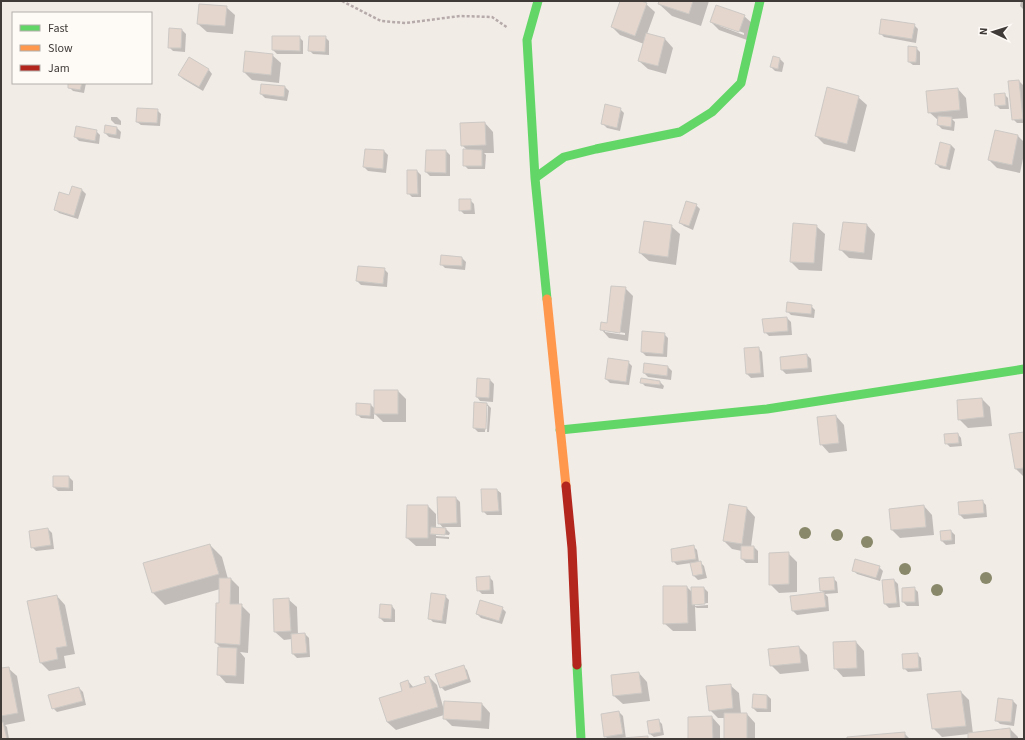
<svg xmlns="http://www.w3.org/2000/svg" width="1025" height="740" font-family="'Source Sans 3',sans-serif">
  <rect width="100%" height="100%" fill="#f2ece7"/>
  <path fill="#0003" fill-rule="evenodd" d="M621,1H638L646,4L655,12L647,34L665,39L673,48L666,74L648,69L639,61L644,44L620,35L612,27Z
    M660,1H709L701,26L672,16L659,4Z
    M1021,1H1024V10L1020,6Z
    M226,7L235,15L233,34L207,32L198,24Z
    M744,16L753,24L747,40L719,30L711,22ZM720,24L744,33V35L720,26Z
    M914,25L918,29L916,43L884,37L880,33Z
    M182,30L186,34L185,52L173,51L169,47Z
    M299,37L303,41V54H277L273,50Z
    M325,37L329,41V55L313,54L309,50Z
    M916,48L920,52V65H913L909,62Z
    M272,55L281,63L279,83L252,80L244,72Z
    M780,59L784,63L782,72L775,71L771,67Z
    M209,70L212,74L203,91L183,79L179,75Z
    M1019,81L1023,85L1024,123H1017L1013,119Z
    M69,83H86L84,93L73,91L69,87Z
    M285,87L289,91L287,101L265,98L261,94Z
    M958,89L966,98L968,118L952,119L955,122L954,131L942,129L938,125V120L929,112Z
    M1004,94L1008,98L1009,109H1000L996,105Z
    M858,97L867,105L855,152L824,144L816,136Z
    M620,109L624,113L620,131L607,128L603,124Z
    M157,110L161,114L160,126L141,125L137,122Z
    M111,117H117L121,121V125L115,124L111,120Z
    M485,123L493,132L494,153H484L486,155L485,169H468L464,165L467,150L462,145Z
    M117,128L121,132L120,139L109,137L105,133Z
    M96,131L100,135L99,144L79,141L75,137Z
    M996,131L1018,136L1024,142V154L1020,173L997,168L989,160Z
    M951,145L955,149L950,170L940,168L936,164Z
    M366,150L384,151L388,155L386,173L368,171L364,167Z
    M446,151L450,155V176H430L426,172Z
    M417,171L421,175V197H412L408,193Z
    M73,187L82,190L86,194L78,219L59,213L55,209L70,196Z
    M470,200L474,204L475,214H464L460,210Z
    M696,205L700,209L693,230L684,226L680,223Z
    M867,225L875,234L872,260L849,258L840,249Z
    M671,226L680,234L676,265L649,261L640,253Z
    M816,226L825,234L822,271L799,270L791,262Z
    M462,258L466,262L465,270L445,268L441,264Z
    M384,269L388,273L387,287L361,285L357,281Z
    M625,288L633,296L628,341L609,338L601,329L607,324ZM605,330L625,333V335L605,332Z
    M811,306L815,310L814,318L791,315L787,311Z
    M787,318L791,322L792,335L769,336L765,332Z
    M664,334L668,338L667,357L646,356L642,352Z
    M758,348L762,352L764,377L751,378L747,374Z
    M807,355L811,359L812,372L786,374L782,370L781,357Z
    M628,362L632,366L629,385L610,383L606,379Z
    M668,367L672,371L671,380L648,377L644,373Z
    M490,380L494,384L493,402L480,401L477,397Z
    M641,382H660L664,386L663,389L645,386Z
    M398,391L406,399V422H383L374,413V419L361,418L357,414L371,405L375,409Z
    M982,399L990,407L992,426L968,428L959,419Z
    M487,404L491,408L489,432H487L488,406H486L485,432H478L474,428Z
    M836,416L844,425L847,451L829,453L821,444Z
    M1024,433V477L1016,469Z
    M958,434L961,438L962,446L950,447L946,443Z
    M54,477H69L73,481V491H58L54,487Z
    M497,490L501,493L502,515H487L483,511Z
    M456,498L460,502L461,527H444L450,533L449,535L436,534V536L449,537V539L436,538V546H416L407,538L428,506L436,514V528L444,529L439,523Z
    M982,501L986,505L987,517L964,519L960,515L959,503Z
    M730,505L747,508L755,517L751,547H754L758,551V563H746L742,559V551L732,549L724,541Z
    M924,506L932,515L934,535L900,538L892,530Z
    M48,529L52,533L54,549L36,551L32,547Z
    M951,531L955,535V544L946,545L942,541L941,532Z
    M210,545L222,557L228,579H231L239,587V605H241L250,614L248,653L240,652L245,658L244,684L226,683L218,674L221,648L216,643L217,604L220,605V589L165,605L153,593L144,564Z
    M693,546L697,550L699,562H700L704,566L707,578L698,580L694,576L691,563L677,565L673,561Z
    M788,553L797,562V592L779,593L770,584Z
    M879,567L883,571L880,581L857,574L853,570Z
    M489,577L493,581L494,594H482L478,590Z
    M833,578L837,582L838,593L825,594L828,597L829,611L797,615L793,611L791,597L824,593L821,590Z
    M894,580L898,584L900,607L889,608L885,604Z
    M687,587L693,593L704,588L708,592V603L695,604V606L708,605V608H697L695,607L696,631H673L664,623Z
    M914,588L918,592L919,606H907L903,602Z
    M57,596L65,605L75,654L64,656L66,668L49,671L41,663Z
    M445,596L449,600L446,624L433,622L429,618Z
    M288,599L297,607L298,635L305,634L309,638L310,657L297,658L293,654L292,639L284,640L275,632Z
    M392,606L395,610V622H384L380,618Z
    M502,608L506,612L502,624L481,618L477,614Z
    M856,642L864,651L865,676L843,677L835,668Z
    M799,647L807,655L809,671L780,674L771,665Z
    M917,654L921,658L922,671L908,672L904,668Z
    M463,666L467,670L471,682L445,691L441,687Z
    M8,668L17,676L25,721L5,725L7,727L9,739H1V724L3,723L1,721V669Z
    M639,673L647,682L650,701L623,704L614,696Z
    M429,677L437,685L444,710L482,704L490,713L489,729L452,726L444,718V715L396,730L387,722L408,681L414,688L427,684Z
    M730,685L739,693L741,714H747L755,723V739H725V718H718L710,710Z
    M79,688L83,692L86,705L57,712L53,708Z
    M961,692L969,700L973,734L1010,729L1018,737V739H969V734L942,737L933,728Z
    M767,695L771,699V712H757L753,708Z
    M1013,701L1017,705L1014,726L1000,724L996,720Z
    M619,712L623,716L626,739L647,737L650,739H608L605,736Z
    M712,717L720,726V739H689Z
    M658,720L662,724L664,735L654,737L650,734Z
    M904,733L910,739H848Z"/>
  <path fill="#e4d6cc" stroke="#cdc9c5" d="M620,1H641L647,3L635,36L611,27Z
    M659,1H693L689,14L658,4Z
    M199,4L227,6L225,26L197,24Z
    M716,5L745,15L739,32L710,22Z
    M881,19L915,24L912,39L879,34Z
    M169,28L182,29L181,48H168Z
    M646,33L665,38L658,66L638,61Z
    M272,36H300V51L272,50Z
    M309,36H326L325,52L308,51Z
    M908,46L917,47L916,62H908Z
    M245,51L273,54L271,75L243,72Z
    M773,56L780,58L778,69L770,67Z
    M189,57L209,69L199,87L178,75Z
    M1019,80L1023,119L1012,120L1008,81Z
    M68,83H82L80,90L68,88Z
    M261,84L285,86L284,97L260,94Z
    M827,87L859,96L847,144L815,136Z
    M958,88L960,110L928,113L926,91Z
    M1005,93L1006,105L995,106L994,94Z
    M605,104L621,108L617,128L601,124Z
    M137,108L158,109L157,123L136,122Z
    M938,116L952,117L951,127L937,125Z
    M485,122L486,145L461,146L460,123Z
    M105,125L117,127L116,135L104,133Z
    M76,126L97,130L95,141L74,137Z
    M995,130L1018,135L1012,165L988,160Z
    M940,142L951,145L946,167L935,164Z
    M365,149L384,150L383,169L363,167Z
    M463,149L482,150V166H463Z
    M426,150H446V173L425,172Z
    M407,170H417L418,194H407Z
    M72,186L82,189L74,216L54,210L59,192L69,195Z
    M459,199H471V210L459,211Z
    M686,201L697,204L689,226L679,223Z
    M644,221L672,225L668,257L639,253Z
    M843,222L867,224L864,253L839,250Z
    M793,223L817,225L814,263L790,262Z
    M441,255L462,257V266L440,265Z
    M358,266L385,268L383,284L356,281Z
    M611,286L626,287L620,333L600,330L601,322L607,323Z
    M787,302L812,305L811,314L786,312Z
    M787,317L788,331L764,333L762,319Z
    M642,331L665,333L663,354L641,352Z
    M759,347L761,373L746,374L744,348Z
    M807,354L808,368L781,370L780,357Z
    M608,358L629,361L626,382L605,379Z
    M644,363L668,366L667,376L643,373Z
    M477,378L490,379L489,398L476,397Z
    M641,378L660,381V385L640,383Z
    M374,390H398V414H374Z
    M982,398L984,417L958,420L957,400Z
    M474,402L487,403L486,429L473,428Z
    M356,403L371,404L370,416L356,415Z
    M836,415L839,443L820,445L817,417Z
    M1024,432V468L1015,469L1009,434Z
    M958,433L959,443L945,444L944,434Z
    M53,476H69V488L53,487Z
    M481,489H497L499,511L482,512Z
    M437,497H456L457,523L438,524Z
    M983,500L984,513L959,515L958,502Z
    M729,504L747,507L742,544L723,541Z
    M407,505H428V538H406Z
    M924,505L926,527L891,530L889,509Z
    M431,527L446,528L445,535L430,534Z
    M48,528L51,545L31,548L29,531Z
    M951,530L952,540L941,541L940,531Z
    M210,544L219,574L152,593L143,563Z
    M694,545L696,559L672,562L671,549Z
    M741,546H754V560L741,559Z
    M789,552V584L769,585V553Z
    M855,559L880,566L876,578L852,571Z
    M701,561L703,574L693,576L690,563Z
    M490,576V590L477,591L476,577Z
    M834,577L835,590L820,591L819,578Z
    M219,578H231L230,604H242L240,645L215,643L216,603H219Z
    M894,579L897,603L884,604L882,580Z
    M663,586H687L688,623L663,624Z
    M691,587H704L705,604L692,605Z
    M915,587V602H902V588Z
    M824,592L826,607L792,611L790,596Z
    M431,593L446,595L442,621L428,619Z
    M57,595L67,646L56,648L58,659L40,663L27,601Z
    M289,598L291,631L274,632L273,599Z
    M480,600L503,607L499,621L476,614Z
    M380,604L392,605L391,619L379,618Z
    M305,633L307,653L292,654L291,634Z
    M856,641L857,668L834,669L833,642Z
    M799,646L801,663L770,666L768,649Z
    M218,647L237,648L236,676L217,675Z
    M918,653L919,668L903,669L902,654Z
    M464,665L468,679L440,688L435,674Z
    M9,667L18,713L1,716V668Z
    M639,672L642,693L613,696L611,675Z
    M429,676L438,707L387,722L379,698L402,691L400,683L408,680L410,688L426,683L424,677Z
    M731,684L733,708L709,711L706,686Z
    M79,687L83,701L52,709L48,695Z
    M961,691L966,726L932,729L927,694Z
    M753,694L767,695V709L752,708Z
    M998,698L1013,700L1011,722L995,721Z
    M444,701L482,703L481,721L443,719Z
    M619,711L623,734L604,737L601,714Z
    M724,713H747V739H724Z
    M712,716L713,739H688V717Z
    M659,719L661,732L649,734L647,721Z
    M3,722L7,739H1V723Z
    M1010,728L1011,739H968V733Z
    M905,732V739H847V737Z
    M648,736V739H622V738Z"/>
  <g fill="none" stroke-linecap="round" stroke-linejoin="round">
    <path stroke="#b6abaa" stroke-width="2.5" stroke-dasharray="3 2" stroke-linecap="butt" d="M342,1L381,21L406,23L460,16L492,17L508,28"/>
    <path stroke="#63d668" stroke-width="9" d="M538,1L527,40L535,178L547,299
      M535,178L564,157L596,149L680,132L712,112L741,83L760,1
      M560,430L767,409L1024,369
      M577,665L581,739"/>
    <path stroke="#ff974d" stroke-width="9" d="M547,299L566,486"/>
    <path stroke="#b3261e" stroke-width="9" d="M566,486L572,548L577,665"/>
  </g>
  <g fill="#8a886a">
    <circle cx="805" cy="533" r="6"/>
    <circle cx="837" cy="535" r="6"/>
    <circle cx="867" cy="542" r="6"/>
    <circle cx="905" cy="569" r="6"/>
    <circle cx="986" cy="578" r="6"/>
    <circle cx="937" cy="590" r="6"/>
  </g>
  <rect width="1025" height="740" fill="none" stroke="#403b38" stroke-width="4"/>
  <rect x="12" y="12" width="140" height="72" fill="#fefaf6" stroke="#b2aeaa"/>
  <rect x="20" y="25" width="20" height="6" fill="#63d668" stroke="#b2aeaa"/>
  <text x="48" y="32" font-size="12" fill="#403b38">Fast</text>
  <rect x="20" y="45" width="20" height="6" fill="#ff974d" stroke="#b2aeaa"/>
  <text x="48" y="52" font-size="12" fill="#403b38">Slow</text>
  <rect x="20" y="65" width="20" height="6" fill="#b3261e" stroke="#b2aeaa"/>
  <text x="48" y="72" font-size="12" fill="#403b38">Jam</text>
  <g transform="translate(993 32) rotate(274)" stroke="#fefaf6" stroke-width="3" paint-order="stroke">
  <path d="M0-3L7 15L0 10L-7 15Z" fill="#403b38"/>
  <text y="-6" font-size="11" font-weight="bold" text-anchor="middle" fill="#403b38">N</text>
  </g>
</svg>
